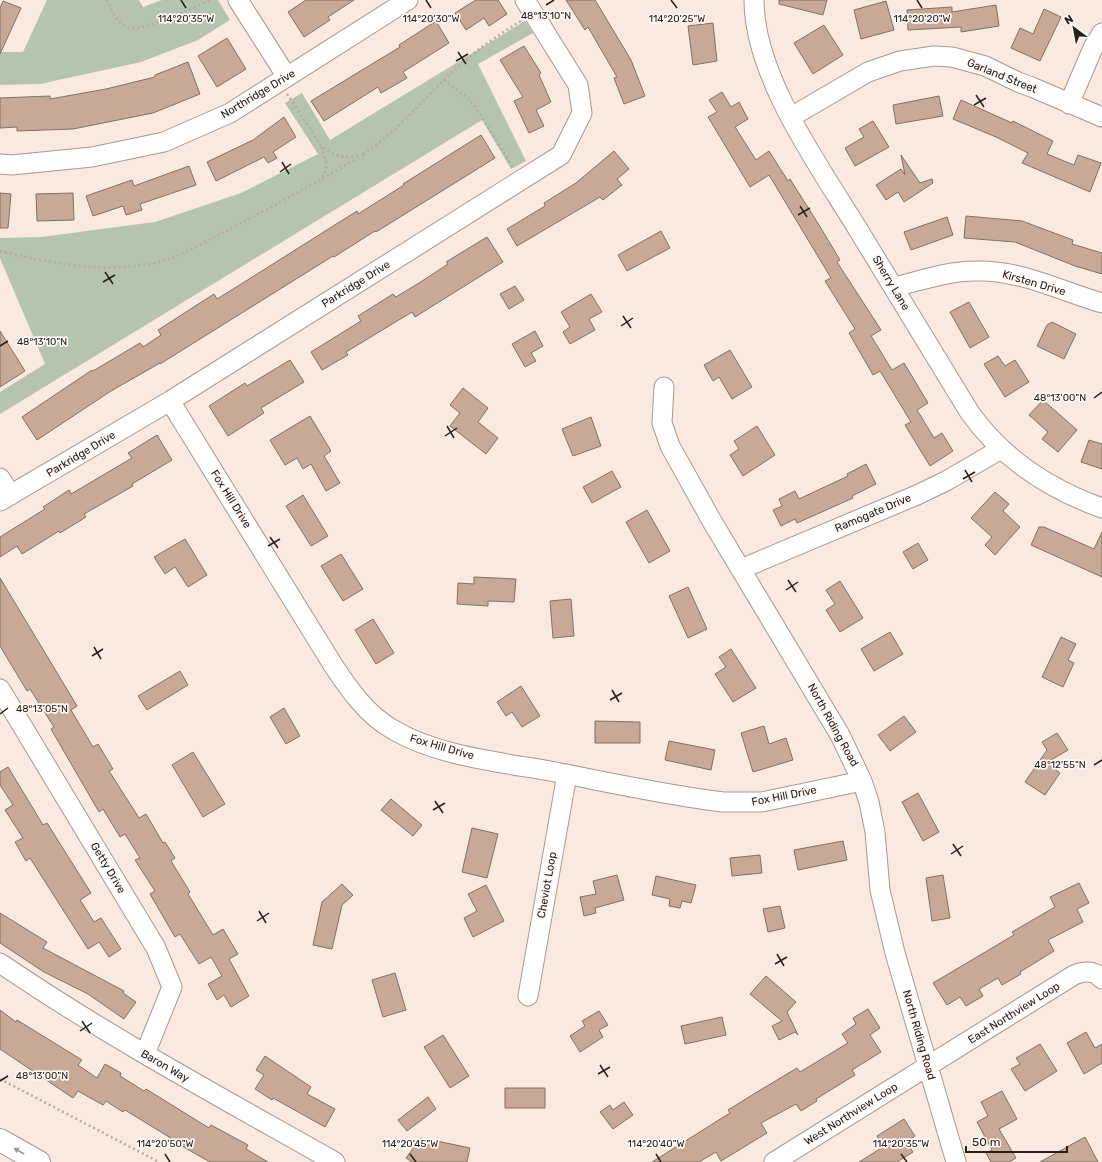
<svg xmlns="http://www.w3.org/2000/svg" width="1102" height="1162" font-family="Rubik,sans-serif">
  <rect width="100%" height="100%" fill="#fae9de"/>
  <path fill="#b4c4ad" d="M47,0H139L143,7L162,0H218L230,20L198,40L141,62L40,84L0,85V52H23Z
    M525,21L533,33L478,64L526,161L511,169L482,120L0,414V392L45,364L0,258V238L41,237L155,222L241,193L318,154L285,103L302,93L330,140Z"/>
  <path fill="#c7a996" stroke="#7f7168" d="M306,0H354L328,17L330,20L304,37L288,12Z
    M476,0H498L507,14L489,26L484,18L466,30L455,13Z
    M566,0H595L631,60L645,96L624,104L614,78L617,77L588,27L585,30Z
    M779,0H827L823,15L779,4Z
    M3,1L21,8L0,54V8Z
    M886,1L894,30L861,39L854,10Z
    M996,5L999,26L961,32V27L908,30L907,10L952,7V12Z
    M1044,9L1061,17L1040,61L1011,48L1020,28L1033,34Z
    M436,21L449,43L403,72L407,78L381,93L378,87L324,121L311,101L400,47L399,45Z
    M713,23L717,61L693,65L688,26Z
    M824,25L843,55L813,74L794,43Z
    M227,38L246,69L217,87L198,56Z
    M524,46L541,73L539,75L551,102L536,110L544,126L529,133L514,101L523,97L500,60Z
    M188,62L200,94L153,113L73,129L17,131V127L0,128V98L50,96V99L106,89L155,77V75Z
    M722,92L731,107L739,102L748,119L735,127L756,160L769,151L788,181L790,179L819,225L840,260L837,262L881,330L871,336L892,370L904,363L928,403L917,410L934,438L942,433L953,451L930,466L905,425L911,422L880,371L873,375L849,333L855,329L825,281L831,278L769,175L750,187L708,117L717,112L709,100Z
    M939,96L943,116L896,124L893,105Z
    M961,100L1012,123L1013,121L1053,141L1047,154L1074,165L1078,155L1101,163L1090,192L1022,163L1028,153L996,137L953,119Z
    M284,117L296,137L273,152L277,158L268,163L264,157L216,181L207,162L253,140Z
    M873,121L889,147L855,166L845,148L864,137L859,129Z
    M481,135L495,158L376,232L375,231L334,257L333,256L160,364V363L111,391L37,440L22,417L92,370L93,371L140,343L143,347L161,335L158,330L214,294L217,299L238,286L357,211L358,214L404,185L403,184Z
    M614,151L629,169L617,179L622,185L603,200L600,197L517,246L507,229L545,206L544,203L576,183Z
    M901,155L920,183L932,179L933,183L904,202L898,192L886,200L876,185L901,169L905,175Z
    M189,166L196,185L140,204L142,210L126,215L123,206L93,216L86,196L132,180L134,186Z
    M0,193L11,194L8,228H0Z
    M73,193L74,220L37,221L36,194Z
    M966,216L1022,221L1073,240L1072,244L1102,253V274L1075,266L1015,242L964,238Z
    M947,217L953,235L911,250L904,232Z
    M661,231L670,248L627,271L618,255Z
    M487,237L503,262L415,317L412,312L346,352L348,355L322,370L311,352L361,321L358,316L393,294L396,297L419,283L448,264L446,262Z
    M515,286L524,300L509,309L500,294Z
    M591,294L602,312L589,319L595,330L570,344L563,332L570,327L561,312Z
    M969,302L989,337L970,348L950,312Z
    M1052,322L1076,334L1064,359L1037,346L1047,325Z
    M0,331L25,371L0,387Z
    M535,331L543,346L531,353L536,361L525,367L512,344Z
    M730,350L752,387L732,399L719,377L713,381L704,365Z
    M998,356L1005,366L1015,360L1029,382L1005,397L984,364Z
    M290,360L304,382L261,408L264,413L228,436L209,406L245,383L247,386Z
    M463,388L488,408L478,422L498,438L486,454L450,426L460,413L450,405Z
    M1043,400L1077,430L1058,452L1042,439L1048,432L1029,415Z
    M310,416L331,451L324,456L340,483L326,491L311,464L303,469L297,458L285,465L270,440Z
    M591,417L601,446L573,456L562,429Z
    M757,426L775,455L743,476L730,455L739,449L734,441Z
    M157,435L172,460L132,484L133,486L84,514L86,517L60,533L59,531L22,554L17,546L0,557V537L45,509L43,507L69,490L71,494L132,458L128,453Z
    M1089,440L1102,444V469L1081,462Z
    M866,464L876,484L852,496L853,498L797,523L795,519L781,526L773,510L782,506L779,499L795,491L799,499L848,476L847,474Z
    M612,471L621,487L592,503L583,487Z
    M995,492L1009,504L1003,511L1020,527L995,555L985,545L992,537L971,518Z
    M303,495L328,536L311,546L286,506Z
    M647,510L670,551L649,563L626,522Z
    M1039,527H1044L1094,549L1102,532V577L1031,545Z
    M185,539L207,575L188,587L175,567L165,574L154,557Z
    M918,543L928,560L913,569L903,552Z
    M341,554L363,589L343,601L321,566Z
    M474,577L516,579L514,602L488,601V606L457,604L458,583L474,584Z
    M0,578L77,706L71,710L93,747L98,744L113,769L109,771L139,818L146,814L163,843L165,842L175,858L171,861L190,892L188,894L213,935L223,929L238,954L229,959L249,996L231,1007L224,995L217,1000L208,984L222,976L211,957L199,964L180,934L175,937L150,894L155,891L135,860L140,858L125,834L120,837L103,809L99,812L51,729L54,727L30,689L27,691L0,646Z
    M840,581L863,618L840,632L826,610L835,604L826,590Z
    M688,587L707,629L688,638L669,596Z
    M571,599L574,636L553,638L550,601Z
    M373,619L394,653L376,664L355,630Z
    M890,632L903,654L874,671L861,649Z
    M1061,637L1076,644L1068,660L1074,663L1063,687L1042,677Z
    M731,649L756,688L733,702L715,674L726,667L719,657Z
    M180,671L188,685L147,710L138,696Z
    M521,686L540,716L522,727L512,712L506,716L497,702Z
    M284,708L300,736L286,744L270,717Z
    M904,716L916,732L890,751L878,735Z
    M595,721L640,722V743H595Z
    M764,726L769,744L786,738L793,760L753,772L741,733Z
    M1057,733L1068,750L1046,763L1060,773L1045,795L1025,782L1047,750L1042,742Z
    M669,741L715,750L711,770L665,760Z
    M193,752L225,804L203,817L172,765Z
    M8,767L43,825L47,823L91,893L80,900L94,922L101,918L121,949L109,957L99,942L88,949L30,858L26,861L15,842L23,838L5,810L13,805L0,785V772Z
    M918,793L939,832L923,841L902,802Z
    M391,799L422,825L413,836L381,810Z
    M472,828L498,834L487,878L462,872Z
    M843,841L847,860L798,870L794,850Z
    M760,855L762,873L732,876L730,858Z
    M617,875L624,900L595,908L596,913L584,916L580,897L596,894L593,881Z
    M943,875L950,918L932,921L926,878Z
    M656,876L696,885L691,903L682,901L680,908L669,906L670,899L652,895Z
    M1079,883L1089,903L1077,909L1083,922L1048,940L1054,951L1020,972L1021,974L1002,985L998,978L979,989L983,996L966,1006L960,997L947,1005L933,983L1014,935L1012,932L1055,907L1050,897Z
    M342,884L353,895L342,905L332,949L313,945L322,902Z
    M486,885L504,921L473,937L464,918L477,911L468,894Z
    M780,906L785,928L768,932L763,909Z
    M0,913L47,942L43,948L124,991L123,993L136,1002L124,1019L88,994L44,972L0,943Z
    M395,973L406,1010L383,1017L372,980Z
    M766,976L796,1002L787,1012L798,1035L795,1032L779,1040L772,1026L782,1021L750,994Z
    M868,1009L880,1028L870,1035L881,1052L852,1070L855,1075L816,1099L817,1101L801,1111L796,1104L761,1123L767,1133L721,1161L716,1152L699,1162H652L730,1113L728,1110L757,1092L797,1068L800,1072L848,1043L842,1034L856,1024L853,1018Z
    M0,1010L16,1022L17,1020L82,1060L78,1065L97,1078L105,1064L121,1073L120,1076L144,1091L146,1089L209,1128L211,1125L248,1145L246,1149L268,1162H210L173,1141L174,1140L125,1110L123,1112L106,1101L103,1105L78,1091L73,1098L0,1049Z
    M599,1011L608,1025L599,1030L603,1037L580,1052L570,1036L585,1026L582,1021Z
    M722,1017L726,1035L685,1044L681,1026Z
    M1086,1032L1095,1048L1102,1044V1063L1084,1074L1067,1043Z
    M443,1035L469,1076L450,1088L424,1047Z
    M1040,1044L1057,1071L1025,1091L1011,1069L1020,1064L1016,1058Z
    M265,1056L311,1087L307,1094L335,1109L325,1127L273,1098L272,1100L255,1089L264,1075L256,1070Z
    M505,1088H545V1108H505Z
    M1002,1091L1017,1119L999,1129L1016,1158L1009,1162H991L986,1153L992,1150L977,1122L988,1116L981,1102Z
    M428,1097L436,1109L407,1131L398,1120Z
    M624,1102L633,1115L613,1129L600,1112L610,1105L613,1110Z
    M904,1119L915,1136L906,1142L913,1152L897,1162H859L883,1147L877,1136Z
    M1085,1137L1098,1162H1040Z
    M421,1138L433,1146L437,1141L470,1148L467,1162H412L406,1158Z"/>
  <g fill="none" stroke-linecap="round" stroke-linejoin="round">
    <defs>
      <path id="minor" d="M238,0L287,77
        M754,0C754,77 820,167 859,231C896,292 933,352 970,413C1003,459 1049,489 1102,508
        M1069,104L1093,48L1102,33
        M791,117L868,72L900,61L934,56L952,57L985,66L1018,82L1034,88L1102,117
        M0,164L12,165L92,157L164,142L230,113L408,0
        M894,287C920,281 947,271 975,271C1018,269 1061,291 1102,303
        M664,387L662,423L670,446L713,523L840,735L862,781L869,802L875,832L880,890L895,953L956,1162
        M170,401L333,665C349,689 366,714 392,729C437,756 499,762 550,771C607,782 665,795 723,802H762L862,781
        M0,478L11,495
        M0,501L170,401L561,155L582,113L578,85L525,0
        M741,569L917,495L946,481L1001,449
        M0,689L156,948L172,987L145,1054
        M0,963C107,1036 222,1098 335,1162
        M528,996L567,774
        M774,1162L1074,975C1084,971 1094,970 1102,979"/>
      <path id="highway" d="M0,1140L39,1162"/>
    </defs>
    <use href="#minor" stroke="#a8998f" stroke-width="21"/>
    <use href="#highway" stroke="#a8998f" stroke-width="24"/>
    <path stroke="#b8aaa1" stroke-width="2.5" stroke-dasharray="2 3" stroke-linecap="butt" d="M107,0C112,11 117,25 130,28C146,31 193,7 210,0
      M444,80L464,95L475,106L513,168
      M287,94L322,147C333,155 345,160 359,155
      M321,147C326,156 329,168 322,177
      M363,154C399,131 424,98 455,69C475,51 498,35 521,21
      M0,251C50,263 98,273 149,264C176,260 201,244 224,232C272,207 318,182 364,154
      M0,1079L159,1162"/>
    <use href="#minor" stroke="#fff" stroke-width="19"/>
    <use href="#highway" stroke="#fff" stroke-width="22"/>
  </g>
  <defs><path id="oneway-solid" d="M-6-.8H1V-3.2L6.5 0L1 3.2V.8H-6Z"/></defs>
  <use fill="#9d9b99" href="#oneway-solid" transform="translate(19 1151) rotate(-150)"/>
  <path fill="none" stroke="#26201c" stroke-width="1.5" d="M181,0L186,8M426,0L431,8M671,0L677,8M917,0L922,8M546,5L554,0M458,52L466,64M456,61L468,54M976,95L984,107M974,105L986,98M282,162L289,174M280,172L291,164M800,206L807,217M798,215L810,208M105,272L113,284M103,282L115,275M623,316L631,328M621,326L633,318M0,346L8,341M1094,398L1102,392M447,426L454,438M445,436L457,428M965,470L972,482M963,479L975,472M270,537L278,548M268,546L280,539M788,580L796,592M786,590L798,582M94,647L101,659M92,656L103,649M612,690L619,702M610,700L622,693M0,714L8,708M1094,765L1102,760M435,801L443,813M433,810L445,803M953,844L961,856M951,854L963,846M259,911L266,923M257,921L269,913M777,954L784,966M775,964L787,957M82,1021L90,1033M80,1031L92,1023M600,1065L608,1077M598,1074L610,1067M0,1081L8,1076M165,1154L170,1162M410,1154L416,1162M656,1154L661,1162M901,1154L907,1162"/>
  <g text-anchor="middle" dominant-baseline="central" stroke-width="3.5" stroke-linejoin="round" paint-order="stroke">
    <g font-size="11" fill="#26201c" stroke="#fff8f4">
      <text transform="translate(1002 76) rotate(22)">Garland Street</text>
      <text transform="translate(258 94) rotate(-31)">Northridge Drive</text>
      <text transform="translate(891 283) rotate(59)">Sherry Lane</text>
      <text transform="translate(1034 283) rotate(16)">Kirsten Drive</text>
      <text transform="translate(356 284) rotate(-32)">Parkridge Drive</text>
      <text transform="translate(81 454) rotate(-31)">Parkridge Drive</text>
      <text transform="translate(231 499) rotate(58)">Fox Hill Drive</text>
      <text transform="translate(873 513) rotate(-23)">Ramogate Drive</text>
      <text transform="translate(833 725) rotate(61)">North Riding Road</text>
      <text transform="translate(442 747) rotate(16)">Fox Hill Drive</text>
      <text transform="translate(784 796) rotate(-11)">Fox Hill Drive</text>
      <text transform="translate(108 868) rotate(59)">Getty Drive</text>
      <text transform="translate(547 885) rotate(-80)">Cheviot Loop</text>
      <text transform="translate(1014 1013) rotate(-32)">East Northview Loop</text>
      <text transform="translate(919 1035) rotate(74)">North Riding Road</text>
      <text transform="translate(165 1066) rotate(30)">Baron Way</text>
      <text transform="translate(851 1114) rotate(-32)">West Northview Loop</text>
    </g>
  </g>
  <g font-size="10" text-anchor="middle" fill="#26201c" stroke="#fff8f4" stroke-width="3.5" stroke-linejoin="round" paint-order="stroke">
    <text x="546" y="19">48°13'10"N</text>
    <text x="431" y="22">114°20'30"W</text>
    <text x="186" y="22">114°20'35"W</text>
    <text x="677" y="22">114°20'25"W</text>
    <text x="922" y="22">114°20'20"W</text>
    <text x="42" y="345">48°13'10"N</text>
    <text x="1060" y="401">48°13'00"N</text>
    <text x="42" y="712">48°13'05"N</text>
    <text x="1060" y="768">48°12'55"N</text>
    <text x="42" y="1079">48°13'00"N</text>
    <text x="165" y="1147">114°20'50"W</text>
    <text x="410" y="1147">114°20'45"W</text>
    <text x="656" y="1147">114°20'40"W</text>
    <text x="901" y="1147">114°20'35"W</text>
  </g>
  <g transform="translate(1074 28) rotate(328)" stroke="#fff8f4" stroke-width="3" paint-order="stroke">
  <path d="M0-3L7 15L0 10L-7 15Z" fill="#26201c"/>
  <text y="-6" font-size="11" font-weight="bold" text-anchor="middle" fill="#26201c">N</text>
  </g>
  <path d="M966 1146v6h101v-6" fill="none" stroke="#26201c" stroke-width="2"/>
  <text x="972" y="1146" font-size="12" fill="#26201c" stroke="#fff8f4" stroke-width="3" paint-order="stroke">50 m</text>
</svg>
